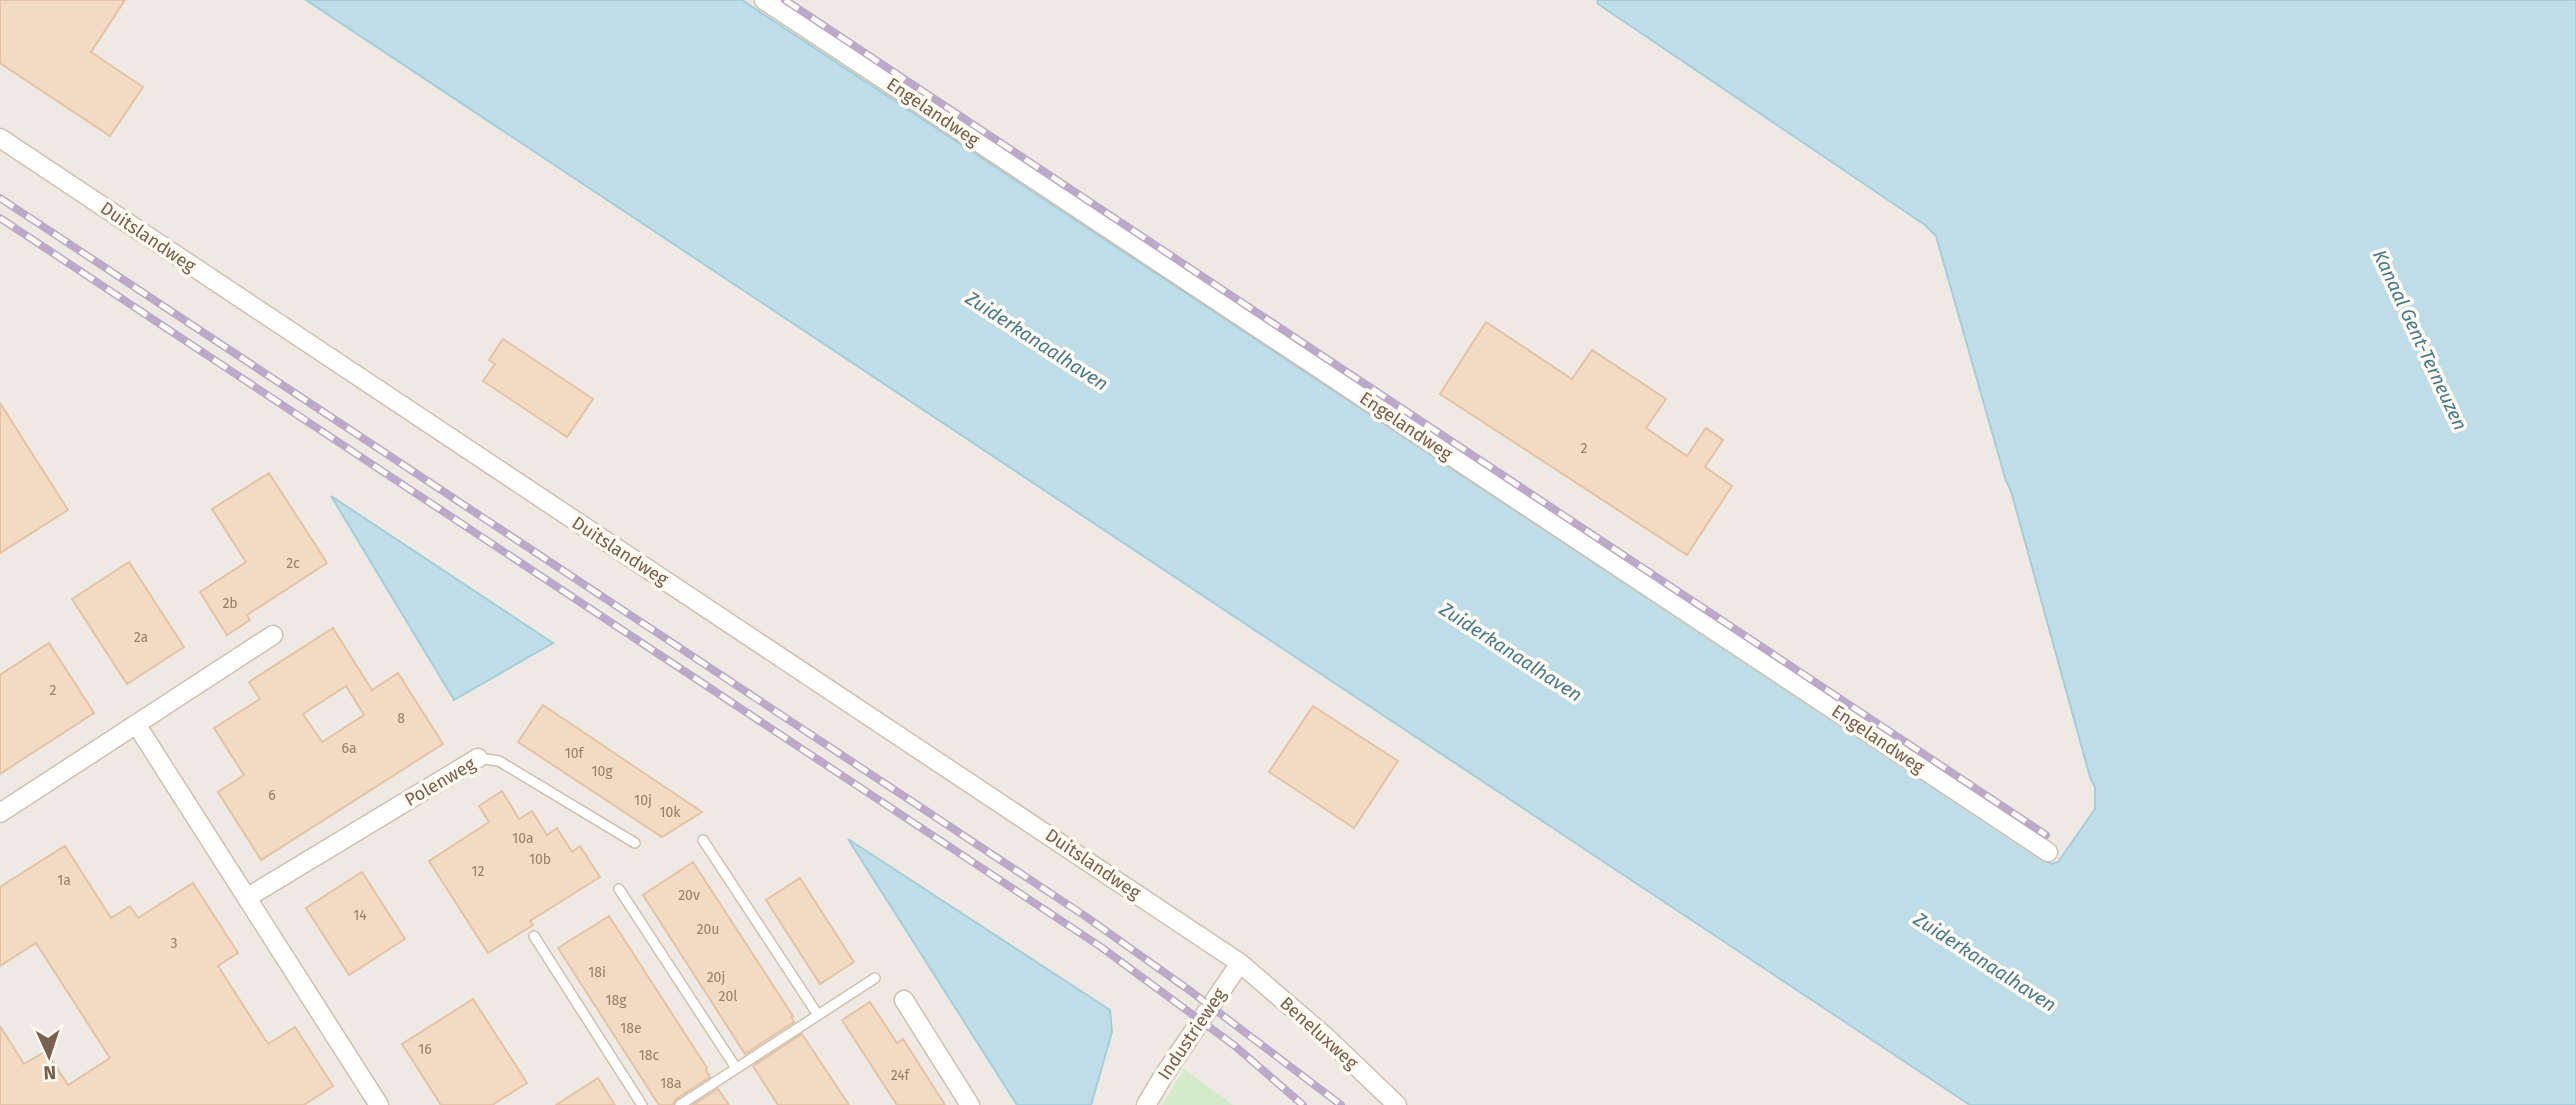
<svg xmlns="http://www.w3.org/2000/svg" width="2576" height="1105" font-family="'Fira Sans',sans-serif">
  <rect width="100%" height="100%" fill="#fdf7eb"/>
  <path fill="#eeeae3" d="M0,0H1823L2576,1105H0Z"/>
  <path fill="#d4ebc9" d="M1184,1069L1233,1105H1162Z"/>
  <path fill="#bfdde7" stroke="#a5ccd9" stroke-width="2" d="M306,0H742L2051,864L2058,862L2095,809V787L2090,777L2011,491L2006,481L1936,236L1925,225L1598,4L1597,0H2576V1105H1970Z
    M331,496L553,643L454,700Z
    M848,839L1110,1010L1112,1032L1091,1105H1017Z"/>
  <path fill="#f2dac3" stroke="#e4c2a3" stroke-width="2" fill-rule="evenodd" d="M0,0H125L91,52L143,87L110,136L0,63Z
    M1486,322L1572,379L1592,350L1666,399L1646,428L1687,456L1706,428L1723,440L1705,467L1732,486L1687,555L1440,394Z
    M503,339L593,399L567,437L483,381L495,364L489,360Z
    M0,403L68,510L0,553Z
    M269,473L327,563L247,615L250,620L227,635L200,592L246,562L212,509Z
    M129,562L184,647L127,684L72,599Z
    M333,628L372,690L398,673L443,744L261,860L218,792L244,775L214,728L260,699L249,682ZM346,686L364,715L322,742L303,714Z
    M49,643L94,713L0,774V675Z
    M543,705L644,773L702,812L662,837L518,742Z
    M1313,706L1398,761L1354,828L1269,772Z
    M502,791L519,819L532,811L547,835L557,828L572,852L580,846L600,877L530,921L533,925L488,953L429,861L489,822L479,806Z
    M65,846L111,918L130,906L138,918L193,883L238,953L218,966L268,1044L295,1027L333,1086L304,1105H0V1026L24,1064L46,1051L68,1085L110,1058L36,943L0,966V887Z
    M693,862L793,1016L791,1017L794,1022L745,1054L643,895Z
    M362,872L405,939L349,975L306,908Z
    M800,878L854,962L820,984L766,900Z
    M609,916L707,1068L706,1070L710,1077L676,1099L673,1105H659L558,948Z
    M473,999L527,1083L492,1105H441L402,1044Z
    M870,1002L897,1043L903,1039L945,1105H897L842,1020Z
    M802,1034L849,1105H778L753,1066Z
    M598,1078L615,1105H556Z
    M718,1089L729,1105H693Z"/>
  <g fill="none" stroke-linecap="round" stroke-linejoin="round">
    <defs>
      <path id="service" d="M478,758L499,761L635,843
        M703,840L818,1015
        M619,889L736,1068
        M534,936L642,1105
        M680,1105L875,978"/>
      <path id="minor" d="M764,0L2048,852
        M0,138L1240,963L1326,1037L1397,1105
        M136,724L379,1105
        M0,813L273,635
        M248,897L478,758
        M904,1000L970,1105
        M1146,1105L1164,1075L1240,963"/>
    </defs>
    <use href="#service" stroke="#cfc0b0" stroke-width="12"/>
    <use href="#minor" stroke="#cfc0b0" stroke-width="21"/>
    <use href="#service" stroke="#fff" stroke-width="9"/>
    <use href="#minor" stroke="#fff" stroke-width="18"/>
    <defs>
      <path id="rail" d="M785,0L2046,835
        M0,198L1085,916L1189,990L1341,1105
        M0,218L1101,947L1235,1046L1303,1105"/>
    </defs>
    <use href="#rail" stroke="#bca8c8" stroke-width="8"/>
    <use href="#rail" stroke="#fffbf2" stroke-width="5" stroke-dasharray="16" stroke-linecap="butt"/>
  </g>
  <g text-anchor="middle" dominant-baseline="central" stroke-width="7" stroke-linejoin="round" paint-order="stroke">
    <g font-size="14" fill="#967e6a">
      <text x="1584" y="448">2</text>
      <text x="293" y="563">2c</text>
      <text x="230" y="603">2b</text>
      <text x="141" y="637">2a</text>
      <text x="53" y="690">2</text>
      <text x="401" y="718">8</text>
      <text x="349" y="748">6a</text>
      <text x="574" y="753">10f</text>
      <text x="602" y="771">10g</text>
      <text x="272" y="795">6</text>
      <text x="643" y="800">10j</text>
      <text x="670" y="812">10k</text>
      <text x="523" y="838">10a</text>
      <text x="540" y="859">10b</text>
      <text x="478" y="871">12</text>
      <text x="64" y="880">1a</text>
      <text x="689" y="895">20v</text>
      <text x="360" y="915">14</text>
      <text x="708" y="929">20u</text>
      <text x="174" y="943">3</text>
      <text x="597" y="972">18i</text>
      <text x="716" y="977">20j</text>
      <text x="728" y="996">20l</text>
      <text x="616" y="1000">18g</text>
      <text x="631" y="1028">18e</text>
      <text x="425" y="1049">16</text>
      <text x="649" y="1055">18c</text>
      <text x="900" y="1075">24f</text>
      <text x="671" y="1083">18a</text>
    </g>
    <g font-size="18" fill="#78604d" stroke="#fffbf2">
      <text transform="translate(933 112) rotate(34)">Engelandweg</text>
      <text transform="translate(148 237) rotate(34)">Duitslandweg</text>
      <text transform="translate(1406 426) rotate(34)">Engelandweg</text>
      <text transform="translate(620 551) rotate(33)">Duitslandweg</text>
      <text transform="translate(1878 739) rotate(34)">Engelandweg</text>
      <text transform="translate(440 782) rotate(-30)">Polenweg</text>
      <text transform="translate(1093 864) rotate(34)">Duitslandweg</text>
      <text transform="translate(1319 1033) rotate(42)">Beneluxweg</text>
      <text transform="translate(1192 1034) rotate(-56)">Industrieweg</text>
    </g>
    <g font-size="19" font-style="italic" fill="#477a8b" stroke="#fffbf2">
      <text transform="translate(2420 340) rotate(65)">Kanaal Gent-Terneuzen</text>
      <text transform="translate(1037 341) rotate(33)">Zuiderkanaalhaven</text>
      <text transform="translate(1511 652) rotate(33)">Zuiderkanaalhaven</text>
      <text transform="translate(1985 962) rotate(33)">Zuiderkanaalhaven</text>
    </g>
  </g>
  <g transform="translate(49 1056) rotate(177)" stroke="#fffbf2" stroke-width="5" paint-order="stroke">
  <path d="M0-5L12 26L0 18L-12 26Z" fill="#78604d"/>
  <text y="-10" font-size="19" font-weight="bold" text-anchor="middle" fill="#78604d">N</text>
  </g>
</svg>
